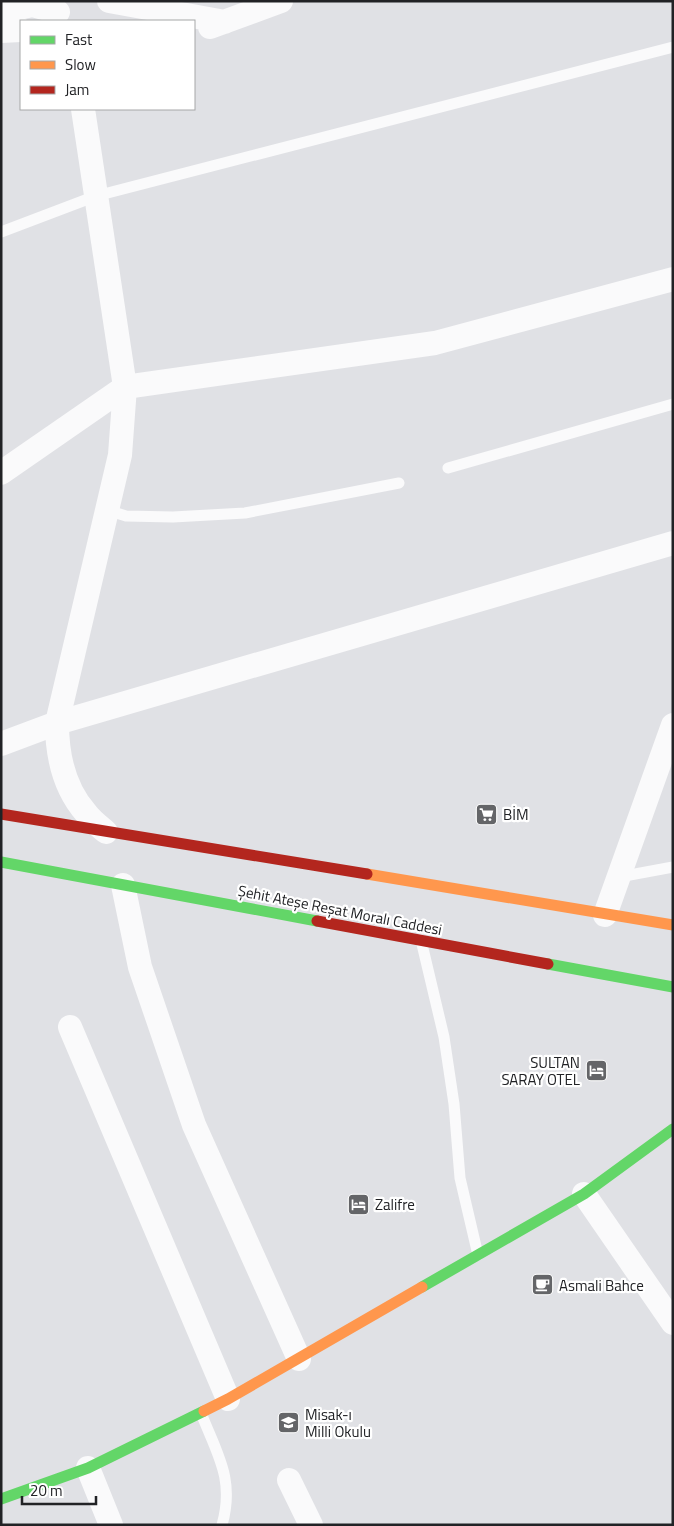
<svg xmlns="http://www.w3.org/2000/svg" width="674" height="1526" font-family="'Titillium Web',sans-serif">
  <rect width="100%" height="100%" fill="#e0e1e5"/>
  <g fill="none" stroke-linecap="round" stroke-linejoin="round">
    <path stroke="#fafafb" stroke-width="11" d="M1,232L96,196L673,47
      M448,468L673,404
      M107,510L126,516L173,517L245,513L399,483
      M619,877L673,867
      M421,940L444,1037L454,1104L460,1178L478,1255
      M201,1413C217,1454 235,1479 222,1525"/>
    <path stroke="#fafafb" stroke-width="24" d="M109,1L225,22
      M1,12L32,5L58,12
      M210,27L281,1
      M1,31L21,30
      M83,109L125,387L120,455L57,723C57,755 64,788 86,813C91,820 99,826 106,832
      M1,473L125,387L435,343L673,279
      M1,744L57,723L673,543
      M123,885L140,967L194,1125L299,1359
      M605,915L673,725
      M70,1027L228,1399
      M584,1194L673,1323
      M88,1468L111,1525
      M289,1480L311,1525"/>
    <path stroke="#63d668" stroke-width="11" d="M1,862L317,921
      M548,964L673,987
      M422,1287L584,1194L673,1129
      M1,1499L88,1468L204,1411"/>
    <path stroke="#ff974d" stroke-width="11" d="M367,874L673,925
      M204,1411L228,1399L422,1287"/>
    <path stroke="#b3261e" stroke-width="11" d="M1,814L367,874
      M317,921L548,964"/>
  </g>
  <defs>
    <symbol id="supermarket-square" viewBox="-11 -11 22 22"><rect x="-9" y="-9" width="18" height="18" rx="4" fill="#646568" stroke="#fff"/><path d="M-6-5.5h2.5l.6 2H6L4.5 2H-2.5L-4.4-4H-6ZM-1.5 3.2a1.3 1.3 0 1 0 .1 0ZM3 3.2a1.3 1.3 0 1 0 .1 0Z" fill="#fff"/></symbol>
    <symbol id="hotel-square" viewBox="-11 -11 22 22"><rect x="-9" y="-9" width="18" height="18" rx="4" fill="#646568" stroke="#fff"/><path d="M-6-4.5h1.5V1H6V5H4.5V3h-9V5H-6ZM-4 0a1.8 1.8 0 1 1 3.6 0ZM.5 0V-2.5h3Q6-2.5 6 0Z" fill="#fff"/></symbol>
    <symbol id="cafe-square" viewBox="-11 -11 22 22"><rect x="-9" y="-9" width="18" height="18" rx="4" fill="#646568" stroke="#fff"/><path d="M-5.5-4.5H6V0H3Q3 3.5 0 3.5H-2.5Q-5.5 3.5-5.5 0ZM3-3.2v2h1.7v-2ZM-6 4.5H4V6H-6Z" fill="#fff"/></symbol>
    <symbol id="school-square" viewBox="-11 -11 22 22"><rect x="-9" y="-9" width="18" height="18" rx="4" fill="#646568" stroke="#fff"/><path d="M0-5L7-2L0 1L-7-2ZM-4 1L0 2.5L4 1V4Q0 6-4 4Z" fill="#fff"/></symbol>
  </defs>
  <g fill-rule="evenodd">
    <use href="#supermarket-square" x="474" y="802" width="25" height="25"/>
    <use href="#hotel-square" x="584" y="1058" width="25" height="25"/>
    <use href="#hotel-square" x="346" y="1192" width="25" height="25"/>
    <use href="#cafe-square" x="530" y="1272" width="25" height="25"/>
    <use href="#school-square" x="276" y="1410" width="25" height="25"/>
  </g>
  <g text-anchor="middle" dominant-baseline="central" stroke-width="4.5" stroke-linejoin="round" paint-order="stroke">
    <g font-size="15" fill="#212225" stroke="#fff" text-anchor="start">
      <text x="503" y="814">BİM</text>
      <text x="580" y="1062" text-anchor="end">SULTAN<tspan x="580" dy="17">SARAY OTEL</tspan></text>
      <text x="375" y="1204">Zalifre</text>
      <text x="559" y="1285">Asmali Bahce</text>
      <text x="305" y="1414">Misak-ı<tspan x="305" dy="17">Milli Okulu</tspan></text>
    </g>
    <g font-size="15" fill="#212225" stroke="#fff">
      <text transform="translate(340 910) rotate(11)">Şehit Ateşe Reşat Moralı Caddesi</text>
    </g>
  </g>
  <rect width="674" height="1526" fill="none" stroke="#212225" stroke-width="5"/>
  <rect x="20" y="20" width="175" height="90" fill="#ffffff" stroke="#a6a7a8"/>
  <rect x="30" y="36" width="25" height="8" fill="#63d668" stroke="#a6a7a8"/>
  <text x="65" y="45" font-size="15" fill="#212225">Fast</text>
  <rect x="30" y="61" width="25" height="8" fill="#ff974d" stroke="#a6a7a8"/>
  <text x="65" y="70" font-size="15" fill="#212225">Slow</text>
  <rect x="30" y="86" width="25" height="8" fill="#b3261e" stroke="#a6a7a8"/>
  <text x="65" y="95" font-size="15" fill="#212225">Jam</text>
  <path d="M22 1496v8h74v-8" fill="none" stroke="#212225" stroke-width="2.5"/>
  <text x="30" y="1496" font-size="15" fill="#212225" stroke="#ffffff" stroke-width="4" paint-order="stroke">20 m</text>
</svg>
